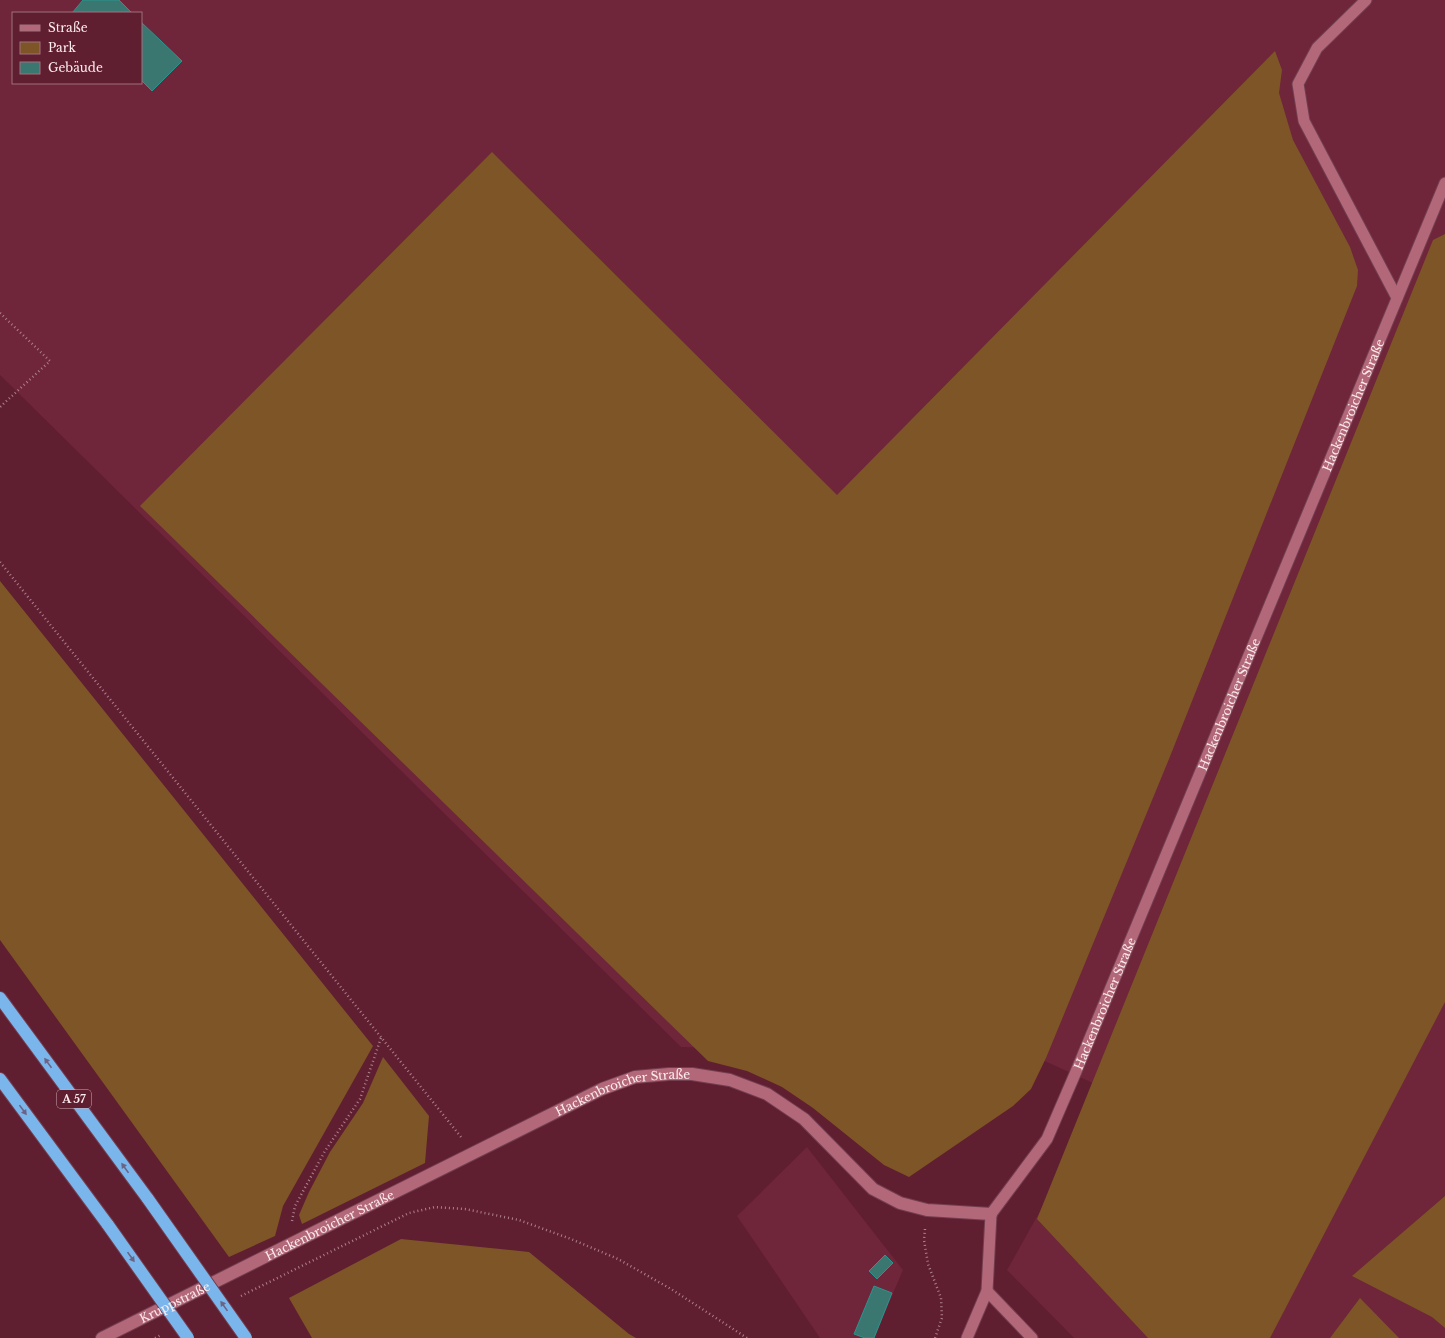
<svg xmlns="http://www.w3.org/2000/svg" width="1445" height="1338" font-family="'Libre Baskerville',serif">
  <rect width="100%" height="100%" fill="#601e31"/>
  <path fill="#6f253a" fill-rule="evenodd" d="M0,0H1445V1338H1074L1007,1270L1108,1090L1036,1057L681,1047L0,375ZM13,13H141V83H13Z
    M807,1147L903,1270L874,1338H820L737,1216Z"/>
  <path fill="#7d5527" d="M1275,51L1282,70L1279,93L1293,140L1350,247L1358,270L1357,286L1169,759L1046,1058L1031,1089L1013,1106L909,1177L884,1165L813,1108L782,1087L747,1071L708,1061L140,506L492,152L837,495Z
    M1445,234V1002L1270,1338H1148L1037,1219L1433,240Z
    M0,581L373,1046L283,1206L275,1236L229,1257L0,940Z
    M383,1057L429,1116L425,1163L302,1224L299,1215L309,1192L330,1152L363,1103Z
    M1445,1196V1328L1432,1317L1352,1276Z
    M401,1239L529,1252L629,1334L636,1338H312L289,1298Z
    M1360,1298L1399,1338H1330Z"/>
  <path fill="#3b7771" stroke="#29968d" d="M83,0H119L132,13H72Z
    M141,22L182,61L152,91L141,80Z
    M885,1255L893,1263L877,1279L869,1271Z
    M874,1286L892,1293L874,1338H865L854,1334Z"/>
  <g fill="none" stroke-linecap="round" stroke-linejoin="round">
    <defs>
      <g id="lane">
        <path d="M1366,0L1317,48L1298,84L1304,121L1397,298"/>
        <path d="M987,1291L1032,1338"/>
        <path id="s1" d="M967,1338L987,1291L991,1214L1047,1139L1075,1074L1445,183"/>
      </g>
      <g id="street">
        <path id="s2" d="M102,1338L602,1089L635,1077L669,1074H692L730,1080L767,1094L804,1119L873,1189L900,1203L927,1210L991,1214"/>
      </g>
      <path id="highway" d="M0,998L148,1199
        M0,1079L108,1225"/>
    </defs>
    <use href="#lane" stroke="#733e50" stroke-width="13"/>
    <use href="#street" stroke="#733e50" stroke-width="14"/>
    <use href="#highway" stroke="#733e50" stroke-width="14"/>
    <path stroke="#ac828d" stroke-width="2.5" stroke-dasharray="1 3" stroke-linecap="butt" d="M0,313L50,361L0,407
      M0,562L461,1137
      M292,1221L295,1206L325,1151L360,1099L381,1038
      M925,1229L924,1240L928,1264L941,1298L942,1318L935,1338
      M241,1296L409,1213L435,1207L465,1209L519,1220L571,1239L618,1259L671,1289L747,1338
      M155,1338L161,1335"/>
    <use href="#lane" stroke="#b26878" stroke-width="11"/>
    <use href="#street" stroke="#b26878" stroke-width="12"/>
    <use href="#highway" stroke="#7ab6ec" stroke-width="12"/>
    <defs>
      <path id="highway-bridge" d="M148,1199L246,1338
        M108,1225L188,1338"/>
    </defs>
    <use href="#highway-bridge" stroke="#733e50" stroke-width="14" stroke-linecap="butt"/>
    <use href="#highway-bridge" stroke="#7ab6ec" stroke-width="12"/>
  </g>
  <defs><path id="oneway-solid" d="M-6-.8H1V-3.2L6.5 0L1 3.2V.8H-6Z"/></defs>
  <g fill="#6c6285">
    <use href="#oneway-solid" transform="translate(48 1063) rotate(-126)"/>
    <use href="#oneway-solid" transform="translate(23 1110) rotate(54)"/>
    <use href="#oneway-solid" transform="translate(125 1168) rotate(-126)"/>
    <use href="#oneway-solid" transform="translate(131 1257) rotate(55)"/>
    <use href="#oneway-solid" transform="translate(224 1306) rotate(-125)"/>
  </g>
  <g text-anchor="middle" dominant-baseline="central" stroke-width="3" stroke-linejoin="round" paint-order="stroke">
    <rect fill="#601e31" stroke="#ceaeb5" stroke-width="1" x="57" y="1090" width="34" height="18" rx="3"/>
    <g font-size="11" font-weight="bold" fill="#fdecee">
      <text x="74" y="1099">A 57</text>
    </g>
    <g font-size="12" fill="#fdecee" stroke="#601e31">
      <text stroke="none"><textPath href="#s1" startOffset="1017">Hackenbroicher Straße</textPath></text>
      <text stroke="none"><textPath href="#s1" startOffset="693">Hackenbroicher Straße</textPath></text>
      <text stroke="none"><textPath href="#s1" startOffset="369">Hackenbroicher Straße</textPath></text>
      <text stroke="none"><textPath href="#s2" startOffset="578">Hackenbroicher Straße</textPath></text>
      <text stroke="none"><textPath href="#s2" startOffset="254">Hackenbroicher Straße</textPath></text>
      <text stroke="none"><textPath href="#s2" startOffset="81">Kruppstraße</textPath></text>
    </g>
  </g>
  <rect x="12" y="12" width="130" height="72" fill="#601e31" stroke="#9f707d"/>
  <rect x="20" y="25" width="20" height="6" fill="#b26878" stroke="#9f707d"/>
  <text x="48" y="32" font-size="12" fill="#fdecee">Straße</text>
  <rect x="20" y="42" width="20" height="12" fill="#7d5527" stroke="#9f707d"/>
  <text x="48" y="52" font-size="12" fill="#fdecee">Park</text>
  <rect x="20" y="62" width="20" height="12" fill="#3b7771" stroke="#9f707d"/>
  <text x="48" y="72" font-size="12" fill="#fdecee">Gebäude</text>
</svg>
